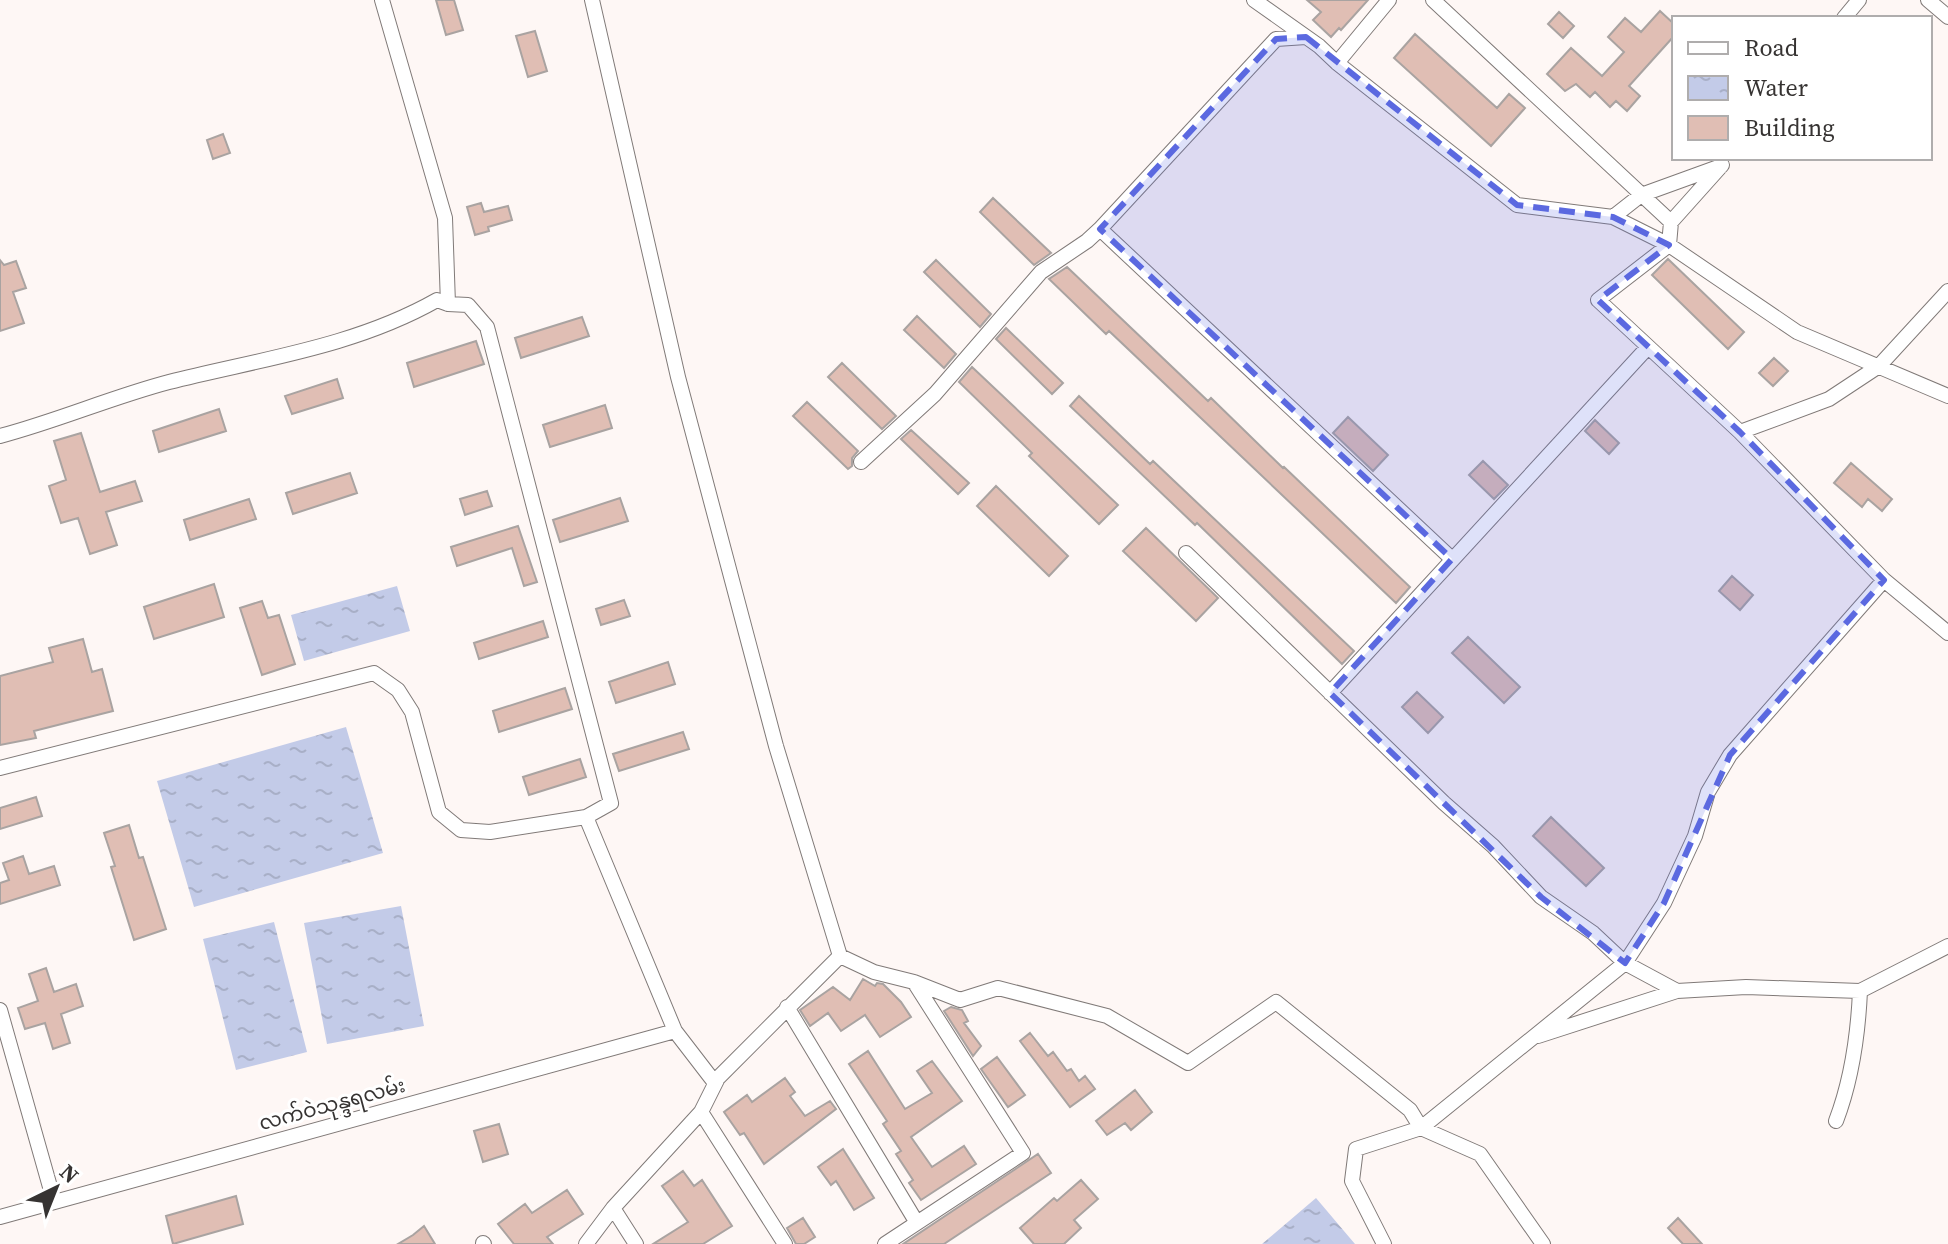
<svg xmlns="http://www.w3.org/2000/svg" width="1948" height="1244" font-family="'Source Serif 4','Noto Sans Myanmar',serif">
  <defs>
    <pattern id="water-ripples" width="26" height="14" patternUnits="userSpaceOnUse" patternTransform="scale(2)"><rect width="26" height="14" fill="#c3cbe8"/><path d="M2 4q2-2 4 0t4 0M15 11q2-2 4 0t4 0" fill="none" stroke="#a8afc7"/></pattern>
  </defs>
  <rect width="100%" height="100%" fill="#fef7f5"/>
  <path fill="url(#water-ripples)" d="M397,586L410,631L304,661L291,615Z
    M346,727L383,853L194,907L157,781Z
    M401,906L424,1026L327,1044L304,923Z
    M274,922L307,1052L236,1070L203,939Z
    M1316,1198L1355,1244H1262Z"/>
  <path fill="#e0beb4" stroke="#a9a3a1" stroke-width="2" d="M436,0H454L463,30L446,35Z
    M1307,0H1368L1341,30L1339,28L1331,37L1313,20L1321,12Z
    M1660,11L1674,24V36L1629,86L1640,96L1627,111L1616,101L1610,107L1595,92L1590,97L1576,84L1565,91L1547,74L1571,48L1602,76L1624,52L1608,37L1625,18L1641,32Z
    M1559,12L1574,26L1563,38L1548,24Z
    M535,31L547,71L528,77L516,36Z
    M1415,34L1497,108L1509,94L1525,108L1491,146L1394,58Z
    M223,134L230,153L213,159L207,140Z
    M993,198L1051,253L1034,265L980,212Z
    M481,203L484,212L508,206L512,220L488,227L489,231L475,235L467,207Z
    M1668,259L1744,332L1728,349L1652,275Z
    M0,260L4,265L16,261L26,288L13,292L24,323L0,331Z
    M936,260L991,314L980,327L924,272Z
    M1067,267L1208,401L1211,398L1283,468L1284,467L1410,587L1396,603L1109,331L1106,334L1049,279Z
    M917,316L956,354L944,368L904,330Z
    M582,317L589,336L521,358L515,338Z
    M1006,328L1063,383L1052,394L996,339Z
    M476,341L484,364L414,387L407,363Z
    M1774,358L1788,371L1773,386L1759,373Z
    M842,363L896,416L882,429L828,377Z
    M972,367L1118,505L1099,524L1029,456L1032,453L959,382Z
    M337,379L343,398L292,414L285,396Z
    M1079,396L1150,464L1153,461L1354,651L1342,664L1197,523L1195,525L1070,406Z
    M807,402L858,451L852,458V466L848,469L793,416Z
    M605,405L612,428L550,447L543,425Z
    M219,409L226,431L159,452L153,431Z
    M1348,417L1388,455L1373,471L1333,433Z
    M1595,420L1619,443L1609,454L1585,431Z
    M911,430L969,483L958,494L901,439Z
    M81,433L100,492L135,481L142,501L106,512L117,545L90,554L78,518L61,523L49,486L66,480L54,441Z
    M1483,461L1508,485L1494,499L1469,475Z
    M1851,463L1892,499L1882,511L1868,499L1862,507L1834,483Z
    M350,473L357,493L293,514L286,493Z
    M996,486L1068,556L1049,576L977,506Z
    M487,491L492,506L465,515L460,499Z
    M620,498L628,521L560,542L553,520Z
    M249,499L256,519L190,540L184,520Z
    M518,526L537,582L524,586L512,548L457,566L451,547Z
    M1146,528L1218,598L1196,621L1123,551Z
    M1732,576L1753,595L1740,610L1719,591Z
    M214,584L224,617L154,639L144,607Z
    M624,600L630,616L601,625L596,609Z
    M262,601L268,618L279,615L295,664L262,675L240,608Z
    M543,621L548,637L479,659L474,643Z
    M1468,637L1520,687L1504,703L1452,653Z
    M83,639L92,672L102,669L113,711L34,731L36,738L0,745V676L53,662L49,648Z
    M668,662L675,684L616,703L609,682Z
    M565,688L572,709L499,732L493,711Z
    M1417,692L1443,717L1428,733L1402,707Z
    M683,732L689,749L619,771L613,754Z
    M580,759L586,777L529,795L523,777Z
    M36,797L42,816L0,829V808Z
    M1551,817L1604,868L1586,886L1533,836Z
    M129,825L139,858L143,857L166,929L134,940L111,867L115,866L104,833Z
    M23,856L29,874L54,866L60,885L0,904V883L9,880L3,863Z
    M46,968L54,992L76,984L83,1006L61,1014L70,1043L53,1049L45,1023L25,1029L18,1008L38,1001L29,974Z
    M863,979L875,986L877,983L883,984L901,1002L911,1017L880,1037L865,1015L841,1031L828,1013L810,1026L800,1010L833,987L850,1000Z
    M951,1007L962,1010L968,1021L964,1023L981,1046L973,1056L944,1011Z
    M1030,1033L1048,1056L1053,1052L1067,1071L1071,1069L1079,1081L1085,1076L1095,1089L1070,1107L1020,1041Z
    M868,1051L905,1109L932,1093L917,1071L932,1061L962,1101L911,1137L932,1167L964,1146L976,1164L921,1200L909,1183L913,1180L896,1154L901,1151L883,1124L887,1121L849,1064Z
    M997,1057L1025,1095L1008,1107L981,1069Z
    M785,1078L795,1092L790,1096L805,1116L830,1101L836,1109L764,1164L744,1133L740,1135L724,1112L747,1095L752,1102Z
    M1135,1090L1152,1112L1131,1130L1125,1123L1107,1135L1096,1121Z
    M499,1124L508,1154L483,1162L474,1131Z
    M843,1149L874,1198L854,1210L836,1181L831,1185L818,1167Z
    M1038,1154L1051,1173L944,1244H903Z
    M683,1171L694,1186L702,1180L732,1226L703,1244H653L688,1222L662,1186Z
    M1081,1180L1098,1199L1074,1220L1081,1228L1064,1244H1034L1020,1228L1054,1198L1057,1201Z
    M567,1190L583,1214L547,1237L553,1244H514L498,1224L525,1204L532,1213Z
    M236,1196L243,1224L173,1244L166,1216Z
    M803,1218L815,1237L804,1244H796L787,1228Z
    M1678,1218L1702,1244H1683L1668,1228Z
    M424,1226L435,1244H398L413,1235Z"/>
  <g fill="none" stroke-linecap="round" stroke-linejoin="round">
    <defs>
      <path id="street" d="M592,0L678,377L776,746L840,956L874,972L914,982L960,1000L998,988L1107,1016L1188,1063L1276,1002L1410,1110L1421,1128L1480,1154L1543,1244
        M1254,0L1319,46L1337,63L1517,205L1613,217L1641,195L1721,166
        M1433,0L1671,222
        M1928,0L1948,17
        M1844,18L1859,0
        M1306,37L1276,39L1100,229L1452,559
        M1337,63L1389,0
        M1722,165L1671,222L1669,245L1598,300L1740,432L1884,580L1948,633
        M1613,217L1669,245L1797,332L1948,396
        M1740,432L1829,399L1879,366L1948,291
        M0,436C57,421 112,397 169,382C260,359 354,347 437,300L448,304L445,218L382,0
        M861,462L935,394L1041,272L1087,241L1100,229
        M1186,553L1444,803L1493,846L1541,897L1593,933L1625,963L1677,991
        M1330,693L1648,347
        M0,768L374,673L398,690L412,712L439,812L461,830L490,832L586,817L611,803L487,327L468,305L448,304
        M586,817L675,1031L715,1083
        M787,1007L917,1223
        M0,1010L54,1201
        M1538,1036L1677,991L1746,987L1860,991L1948,946
        M701,1112L785,1244
        M1836,1121C1852,1079 1858,1036 1860,991
        M613,1208L636,1244
        M0,1217L675,1031
        M483,1243L484,1244
        M586,1244L613,1208L701,1112L718,1078L840,956
        M885,1244L1023,1153L914,982
        M1384,1244L1352,1181L1356,1149L1421,1128L1625,963L1664,903L1695,836L1708,792L1730,755L1884,580"/>
    </defs>
    <use href="#street" stroke="#807a78" stroke-width="16"/>
    <use href="#street" stroke="#fff" stroke-width="14"/>
  </g>
  <path fill="#5b69e0" fill-opacity="0.2" stroke="#5b69e0" stroke-width="6" stroke-dasharray="16 10" stroke-linejoin="round" d="M1306,37L1517,205L1613,217L1669,245L1598,300L1740,432L1884,580L1730,755L1664,903L1625,963L1541,897L1330,693L1452,559L1100,229L1276,39Z"/>
  <g text-anchor="middle" dominant-baseline="central" stroke-width="6" stroke-linejoin="round" paint-order="stroke">
    <g font-size="20" fill="#363332" stroke="#fff">
      <text transform="translate(332 1104) rotate(-15)">လက်ဝဲသုန္ဒရလမ်း</text>
    </g>
  </g>
  <rect x="1672" y="16" width="260" height="144" fill="#ffffff" stroke="#afadad" stroke-width="2"/>
  <rect x="1688" y="42" width="40" height="12" fill="#ffffff" stroke="#afadad" stroke-width="2"/>
  <text x="1744" y="56" font-size="24" fill="#363332">Road</text>
  <rect x="1688" y="76" width="40" height="24" fill="url(#water-ripples)" stroke="#afadad" stroke-width="2"/>
  <text x="1744" y="96" font-size="24" fill="#363332">Water</text>
  <rect x="1688" y="116" width="40" height="24" fill="#e0beb4" stroke="#afadad" stroke-width="2"/>
  <text x="1744" y="136" font-size="24" fill="#363332">Building</text>
  <g transform="translate(56 1188) rotate(43)" stroke="#ffffff" stroke-width="6" paint-order="stroke">
  <path d="M0-6L14 30L0 20L-14 30Z" fill="#363332"/>
  <text y="-12" font-size="22" font-weight="bold" text-anchor="middle" fill="#363332">N</text>
  </g>
</svg>
